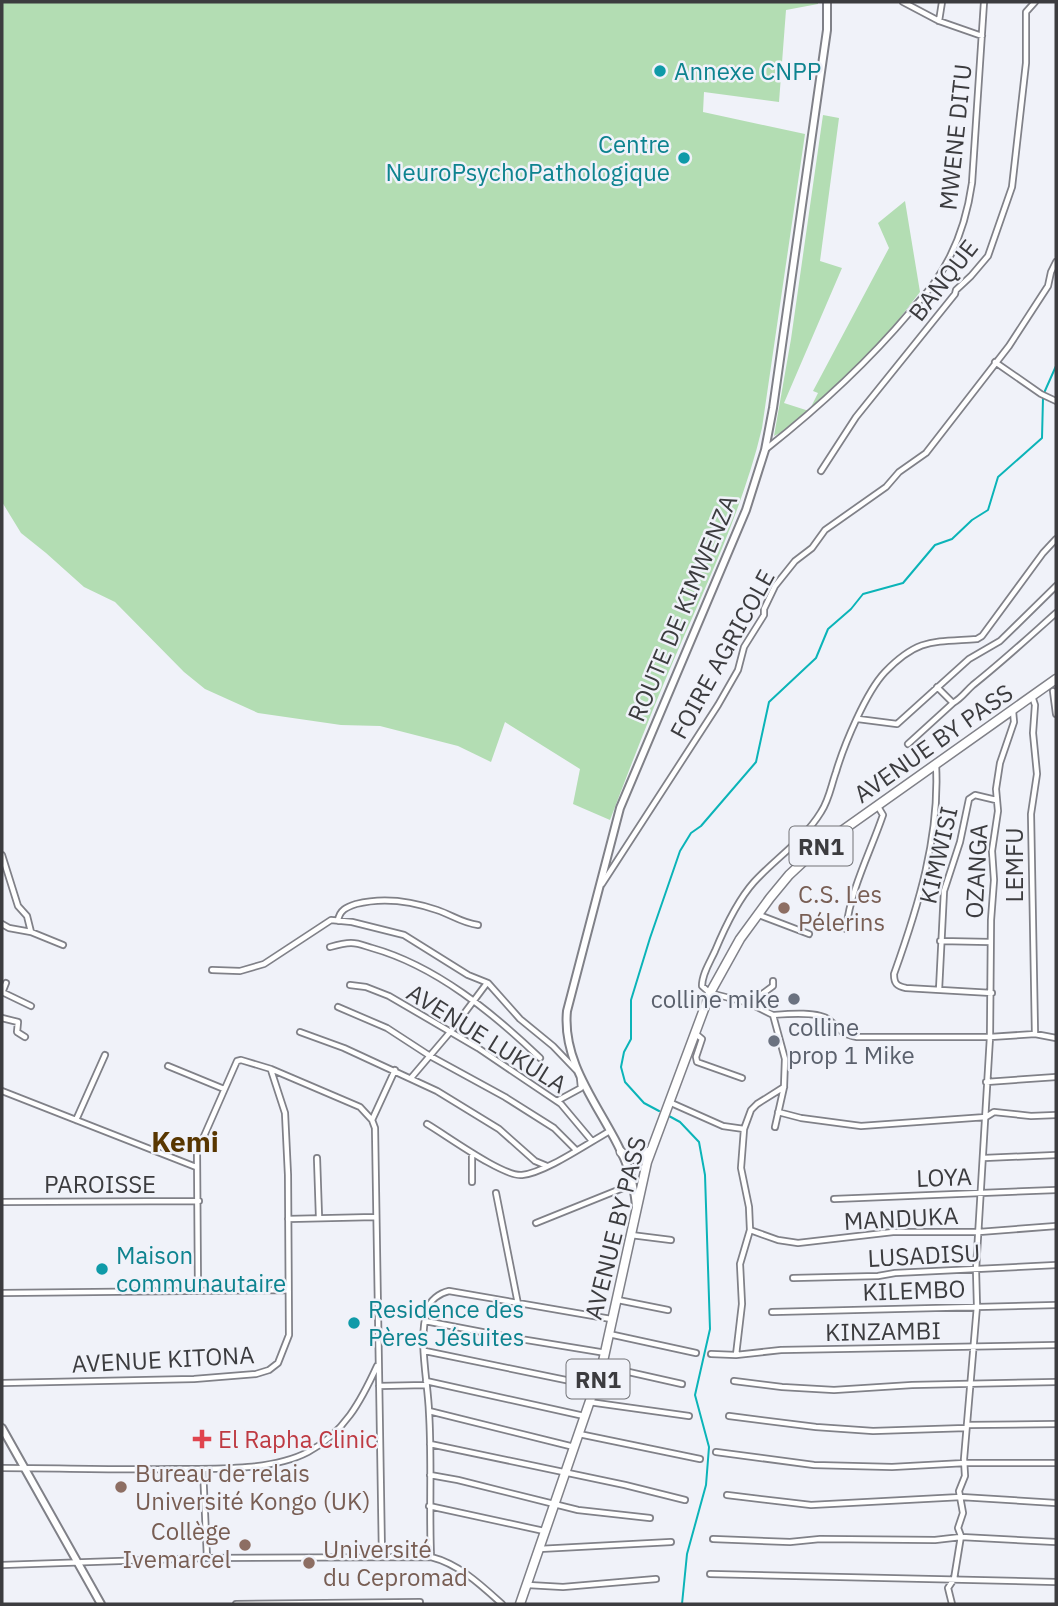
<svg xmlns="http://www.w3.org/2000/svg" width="1058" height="1606" font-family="'IBM Plex Sans',sans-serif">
  <rect width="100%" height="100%" fill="#f0f2f9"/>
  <path fill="#b3ddb3" d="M2,2H818V4L786,10L779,102L704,92L703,112L805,134L762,428C743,508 708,581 675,657C652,710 631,765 610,820L573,804L580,769L505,722L491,762L458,746L380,726L341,725L258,713L205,689L184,672L115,602L84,587L46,553L21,533L2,502Z
    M823,115L839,118L820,261L842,268L784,403L809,411L818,393L813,391L889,248L878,223L905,201L920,292L886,336L796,425L774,436L791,339Z"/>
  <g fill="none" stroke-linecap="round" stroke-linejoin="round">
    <path stroke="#0bb4b8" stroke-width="2" d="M1044,393L1056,366
      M659,1111L644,1103L625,1082L621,1067L624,1052L631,1039V1000L650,938L680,851L691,833L701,826L756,762L769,702L816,658L828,629L851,609L863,594L903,583L935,545L952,539L972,520L988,510L998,477L1042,438L1043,398
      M669,1116L680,1122L699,1142L705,1175L710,1329L695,1395L709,1447L706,1485L687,1554L682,1604"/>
    <defs>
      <path id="street" d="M903,2L939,21L982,36
        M939,21L942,2
        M995,362L1041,394L1056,401
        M766,449C818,408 867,363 910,312C918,302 927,293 934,283C955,254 967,218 972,183L984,2
        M821,471L856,417L955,294L956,290L971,276L988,256L1012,187L1026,63V12L1035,2
        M937,687L953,703
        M1053,691L1056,714
        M1032,696L1035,705L1033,733L1037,774L1031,814L1035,1034
        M858,719L897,724L969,659L1000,641L1056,586
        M908,744L953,703C962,698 966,691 973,685C1002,662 1029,637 1056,613
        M936,765C940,837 918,907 894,974C894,984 897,986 906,988L992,993
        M2,855L18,906L27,916L31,932
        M602,884L718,705L738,670L744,647L764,615V609L775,586L795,561L812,548L825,530L886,487L899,472L926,453L1009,346L1048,286L1051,272L1056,262
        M759,915L809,934
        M338,921C339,910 347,907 356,904C383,897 411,901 437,910C452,915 462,923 478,925
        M2,924L9,928L31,932L63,945
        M846,929C851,888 870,853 883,815L877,805
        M940,941L990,942
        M330,947C337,945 344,943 351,943C359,943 365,946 372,948C436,966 493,1013 540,1058
        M212,970L240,971L264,964L331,920L352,922L404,935L468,975L488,983L520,1019L553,1046L576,1070
        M350,985L366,987L389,996L478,1048L561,1104L592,1141
        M939,990L944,891L960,842L969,799L975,795L996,800
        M2,992L31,1006
        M2,993L6,983
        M750,1003L773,986V981
        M338,1007L387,1028L430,1056L505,1097L554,1128L576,1150
        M773,1015C786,1014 819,1011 829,1020C842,1030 838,1033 857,1037H990L1035,1034L1056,1038
        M2,1018L18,1022L17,1032L25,1037
        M300,1032L344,1048L437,1091L499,1129L535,1161L547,1166
        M696,1034L702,1039L696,1057L697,1062L742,1078
        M168,1066L224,1089
        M411,1078L451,1031L487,983
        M986,1082L1056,1077
        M2,1091L196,1167
        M557,1101L581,1088L580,1078
        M669,1102L723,1126L744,1129
        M778,1112L801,1118L861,1126L986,1117L994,1112L1031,1116L1056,1115
        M76,1120L105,1055
        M372,1120L395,1070
        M427,1124C446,1135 503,1177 522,1175C545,1173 588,1143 610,1131
        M775,1127L784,1087L785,1059L773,1015L749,1003L710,993L702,986C702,974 710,962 715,951C725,927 737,901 754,882C776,858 804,840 821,812C829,800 831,786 836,772C844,745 866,692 885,672C918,638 933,642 977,639L982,636L1043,553L1056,539
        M472,1153V1182
        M317,1158L319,1217
        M984,1158L1056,1155
        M496,1193L518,1304
        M834,1199L1056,1190
        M2,1202L199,1201
        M288,1219L375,1217
        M536,1223L633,1184
        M750,1230L778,1240L798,1243L893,1232H979L1056,1226
        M631,1235L671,1240
        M793,1278L878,1276L895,1273L1056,1265
        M198,1290L197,1152L237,1061L241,1060L271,1069L360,1107L372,1120L375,1128L382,1557
        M2,1293L288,1290
        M618,1300L668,1310
        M772,1312L1056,1305
        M425,1321L508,1337L606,1353
        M609,1334L696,1353
        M425,1351L595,1386
        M711,1354L736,1355L781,1350L1056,1345
        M736,1355L742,1304L740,1264L750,1230L749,1207L741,1168L744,1129L751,1110L757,1104L784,1087
        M602,1366L682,1384
        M426,1381L584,1416
        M734,1381L782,1387L834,1390L912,1385L1056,1382
        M2,1383L194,1379L256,1374L269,1370L278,1363L289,1335L288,1175L285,1113L271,1070
        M379,1386L426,1385
        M589,1402L689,1416
        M429,1411L574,1447
        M729,1416L816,1427L873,1431L966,1428
        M967,1425L1056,1424
        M579,1434L700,1459
        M430,1444L625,1485L685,1500
        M716,1452L814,1465L892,1467L965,1463H1056
        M2,1468C59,1468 115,1470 172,1469C213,1469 272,1471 308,1452C344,1433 361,1401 377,1366
        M203,1469L207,1558
        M430,1475L458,1480L578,1510L650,1518
        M727,1495L811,1505L961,1497L1056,1503
        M429,1506L544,1531
        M713,1539L790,1542L820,1539L935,1540L961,1537L1056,1542
        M539,1549L671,1542
        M431,1557C429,1509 432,1461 429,1412C428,1382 418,1340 427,1311C429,1300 440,1293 449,1291L611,1319
        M2,1565L207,1558L431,1557C459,1564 481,1585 502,1604
        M710,1574L1056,1582
        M528,1585L563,1587L656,1579
        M236,1604L420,1602
        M952,1604L948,1588L954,1579L961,1536L958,1528L963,1513L959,1491L965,1476L964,1459L977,1306L976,1270L990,1037L991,920L994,880L992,851L998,811L996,789L1000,763L1014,722L1013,711"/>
      <path id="secondary" d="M636,1206C635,1196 633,1184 630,1174C613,1120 561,1072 567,1011L620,808L746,510L765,450L773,408L827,30V2
        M2,1428L101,1604"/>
      <path id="highway" d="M621,1152C628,1161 641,1160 648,1152
        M520,1604L602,1366L647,1162L710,993L740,939L770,898L789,875L819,847L1056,679"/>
    </defs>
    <use href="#street" stroke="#808188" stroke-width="8"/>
    <use href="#secondary" stroke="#808188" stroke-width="10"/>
    <use href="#highway" stroke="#808188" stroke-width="11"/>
    <use href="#street" stroke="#fff" stroke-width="4.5"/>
    <use href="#secondary" stroke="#fff" stroke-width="6"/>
    <use href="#highway" stroke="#fff" stroke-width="8"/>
  </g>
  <g fill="#0f9aa8" stroke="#f0f2f9" stroke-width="2.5">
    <circle cx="660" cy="71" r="7"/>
    <circle cx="684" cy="158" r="7"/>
    <circle cx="102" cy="1269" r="7"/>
    <circle cx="354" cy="1323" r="7"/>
  </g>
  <g fill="#8d6e63" stroke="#f0f2f9" stroke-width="2.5">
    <circle cx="784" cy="908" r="7"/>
    <circle cx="121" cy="1487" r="7"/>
    <circle cx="245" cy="1545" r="7"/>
    <circle cx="309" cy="1563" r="7"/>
  </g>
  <g fill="#6b7280" stroke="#f0f2f9" stroke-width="2.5">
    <circle cx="794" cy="999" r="7"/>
    <circle cx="774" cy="1041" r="7"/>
  </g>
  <path fill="#e0444e" stroke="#f0f2f9" stroke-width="2.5" d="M198.5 1428.5h7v7h7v7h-7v7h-7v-7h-7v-7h7z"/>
  <g text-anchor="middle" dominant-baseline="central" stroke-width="5" stroke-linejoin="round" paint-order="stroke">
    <g fill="#f0f2f9" stroke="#727377" stroke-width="2">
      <rect x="789.5" y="826.5" width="63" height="39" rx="5"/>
      <rect x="566.5" y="1359.5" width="63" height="39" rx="5"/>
    </g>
    <g font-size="23" font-weight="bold" fill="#3c3c3f">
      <text x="821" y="846">RN1</text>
      <text x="598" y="1379">RN1</text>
    </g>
    <g font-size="24" fill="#0d838f" stroke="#f0f2f9" text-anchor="start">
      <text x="674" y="71">Annexe CNPP</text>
      <text x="670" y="144" text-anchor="end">Centre<tspan x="670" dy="28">NeuroPsychoPathologique</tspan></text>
      <text x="116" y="1255">Maison<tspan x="116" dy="28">communautaire</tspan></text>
      <text x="368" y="1309">Residence des<tspan x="368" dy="28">Pères Jésuites</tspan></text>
    </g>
    <g font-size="24" fill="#3c3c3f" stroke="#f0f2f9">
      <text transform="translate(955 137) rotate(-84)">MWENE DITU</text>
      <text transform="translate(943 280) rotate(-52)">BANQUE</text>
      <text transform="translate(682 608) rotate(-67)">ROUTE DE KIMWENZA</text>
      <text transform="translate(722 654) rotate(-61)">FOIRE AGRICOLE</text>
      <text transform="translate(933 743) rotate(-35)">AVENUE BY PASS</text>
      <text transform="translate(938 855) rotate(-77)">KIMWISI</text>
      <text transform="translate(1014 865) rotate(-90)">LEMFU</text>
      <text transform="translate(976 871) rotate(-87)">OZANGA</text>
      <text transform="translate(487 1038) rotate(32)">AVENUE LUKULA</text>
      <text transform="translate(944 1177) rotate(-2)">LOYA</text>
      <text x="100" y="1184">PAROISSE</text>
      <text transform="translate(901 1218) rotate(-3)">MANDUKA</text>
      <text transform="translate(615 1228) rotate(-76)">AVENUE BY PASS</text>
      <text transform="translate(924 1255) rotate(-3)">LUSADISU</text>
      <text transform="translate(914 1290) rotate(-2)">KILEMBO</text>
      <text transform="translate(883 1331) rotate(-1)">KINZAMBI</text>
      <text transform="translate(163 1359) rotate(-3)">AVENUE KITONA</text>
    </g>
    <g font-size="24" fill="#785e54" stroke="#f0f2f9" text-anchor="start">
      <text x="798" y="894">C.S. Les<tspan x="798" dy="28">Pélerins</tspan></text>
      <text x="135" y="1473">Bureau de relais<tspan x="135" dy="28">Université Kongo (UK)</tspan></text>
      <text x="231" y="1531" text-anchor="end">Collège<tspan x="231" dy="28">Ivemarcel</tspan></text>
      <text x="323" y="1549">Université<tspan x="323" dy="28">du Cepromad</tspan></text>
    </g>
    <g font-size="24" fill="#5b616d" stroke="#f0f2f9" text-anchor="end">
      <text x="780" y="999">colline mike</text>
      <text x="788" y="1027" text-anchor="start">colline<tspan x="788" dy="28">prop 1 Mike</tspan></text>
    </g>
    <g font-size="24" fill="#be3a42" stroke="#f0f2f9" text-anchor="start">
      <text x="218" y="1439">El Rapha Clinic</text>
    </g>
    <g font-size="28" font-weight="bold" fill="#583600" stroke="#f0f2f9">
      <text x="185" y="1141">Kemi</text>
    </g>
  </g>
  <rect width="1058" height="1606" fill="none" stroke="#3c3c3f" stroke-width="7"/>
</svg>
